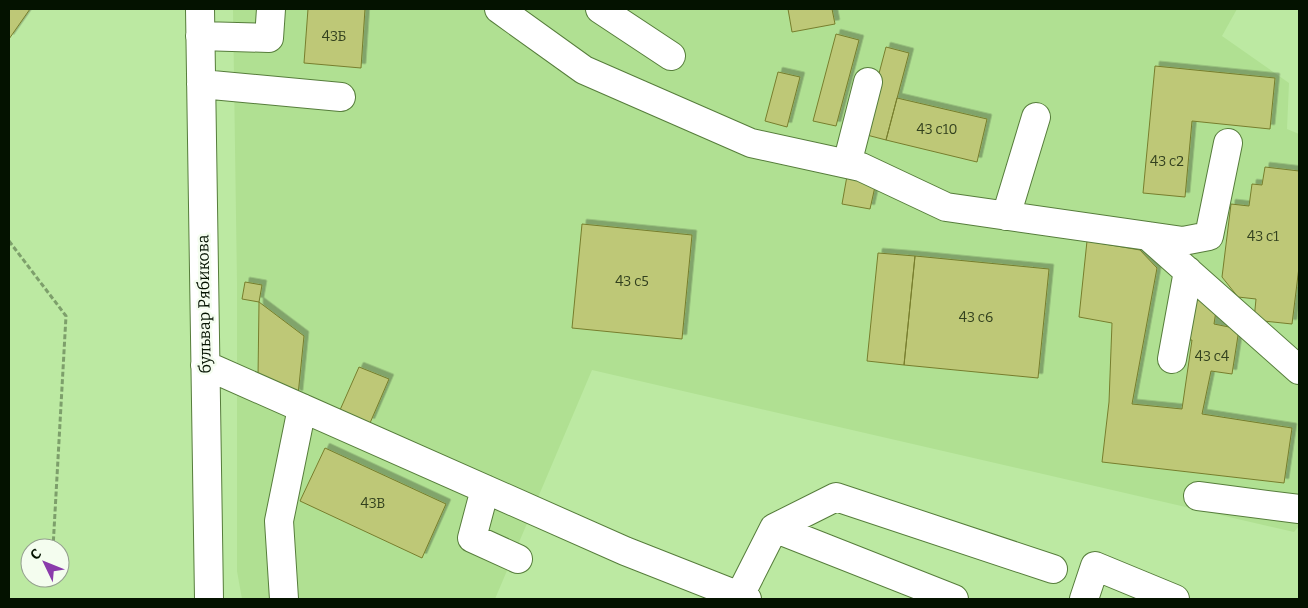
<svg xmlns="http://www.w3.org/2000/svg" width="1308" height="608" font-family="Bitter,serif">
  <defs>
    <filter id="shadow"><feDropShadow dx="4.5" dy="-4.5" stdDeviation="0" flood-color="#0004"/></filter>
  </defs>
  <rect width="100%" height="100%" fill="#bce9a2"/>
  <path fill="#b0e092" d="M233,9H1237L1222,36L1289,83L1287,129L1299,134V526L1294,532L592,370L495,599H242L237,571V283Z"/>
  <path fill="#bec877" stroke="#777e2d" filter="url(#shadow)" d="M9,9H30L9,39Z
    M308,9H365L361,68L304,63Z
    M788,9H832L835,24L792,32Z
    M836,34L859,40L836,126L813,121Z
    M886,47L909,53L886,140L863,134Z
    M1155,66L1275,78L1270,129L1192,121L1185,197L1143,193Z
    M778,72L800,77L787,127L765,121Z
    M897,98L987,119L977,162L886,140Z
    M1265,167L1299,171V267L1292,324L1254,320L1256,299L1238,297L1222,277L1231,204L1249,206L1252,184L1262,185Z
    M847,176L876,182L870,209L842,204Z
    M582,224L692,235L682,339L572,328Z
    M1087,241L1140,250L1157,268L1132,404L1182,409L1192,340H1184L1195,299L1217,304L1214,324L1239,329L1232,374L1211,371L1202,414L1292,428L1284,483L1102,462L1109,402L1112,323L1079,317Z
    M878,253L915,256L904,365L867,361Z
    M915,256L1049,269L1038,378L904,365Z
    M245,282L262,285L259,302L242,299Z
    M259,302L304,336L298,395L258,377Z
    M359,367L389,379L370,423L340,410Z
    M325,448L446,504L422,558L300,501Z"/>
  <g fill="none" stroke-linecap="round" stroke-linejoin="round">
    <defs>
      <path id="minor" d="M200,9L209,599
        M499,9L584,70L751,143L861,167L946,207L1183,241L1209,236L1228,143
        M600,9L671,56
        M200,36L269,38L271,9
        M201,84L341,97
        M847,164L868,82
        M1006,216L1036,117
        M1148,236L1299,370
        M1172,359L1188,271
        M205,365L625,551L747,599
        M485,489L472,538L518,559
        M1198,496L1299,509
        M774,528L954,599
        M284,599L279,521L302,408
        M738,599L774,528L836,497L1053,569
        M1084,599L1095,566L1175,599"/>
    </defs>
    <use href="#minor" stroke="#567d3b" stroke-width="30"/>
    <path stroke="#7d9f6b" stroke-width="3" stroke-dasharray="5 2.5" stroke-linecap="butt" d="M9,241L66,316L53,548"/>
    <use href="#minor" stroke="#fff" stroke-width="28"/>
  </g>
  <g text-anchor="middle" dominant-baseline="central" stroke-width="5" stroke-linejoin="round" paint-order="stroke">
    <g font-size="14" fill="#32401e">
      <text x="334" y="36">43Б</text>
      <text x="937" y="129">43 с10</text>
      <text x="1167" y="161">43 с2</text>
      <text x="1263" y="236">43 с1</text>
      <text x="632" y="281">43 с5</text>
      <text x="976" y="317">43 с6</text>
      <text x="1212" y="356">43 с4</text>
      <text x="373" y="503">43В</text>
    </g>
    <g font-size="16" fill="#041200" stroke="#f4fdef">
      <text transform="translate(204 304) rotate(-91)">бульвар Рябикова</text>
    </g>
  </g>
  <rect width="1308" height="608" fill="none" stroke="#041200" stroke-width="20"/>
  <g transform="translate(45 563) rotate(313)"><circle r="24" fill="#f4fdef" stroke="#949f8f"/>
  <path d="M0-4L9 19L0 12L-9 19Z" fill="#8a3bab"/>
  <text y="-8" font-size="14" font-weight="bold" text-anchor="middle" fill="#041200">С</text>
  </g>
</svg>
